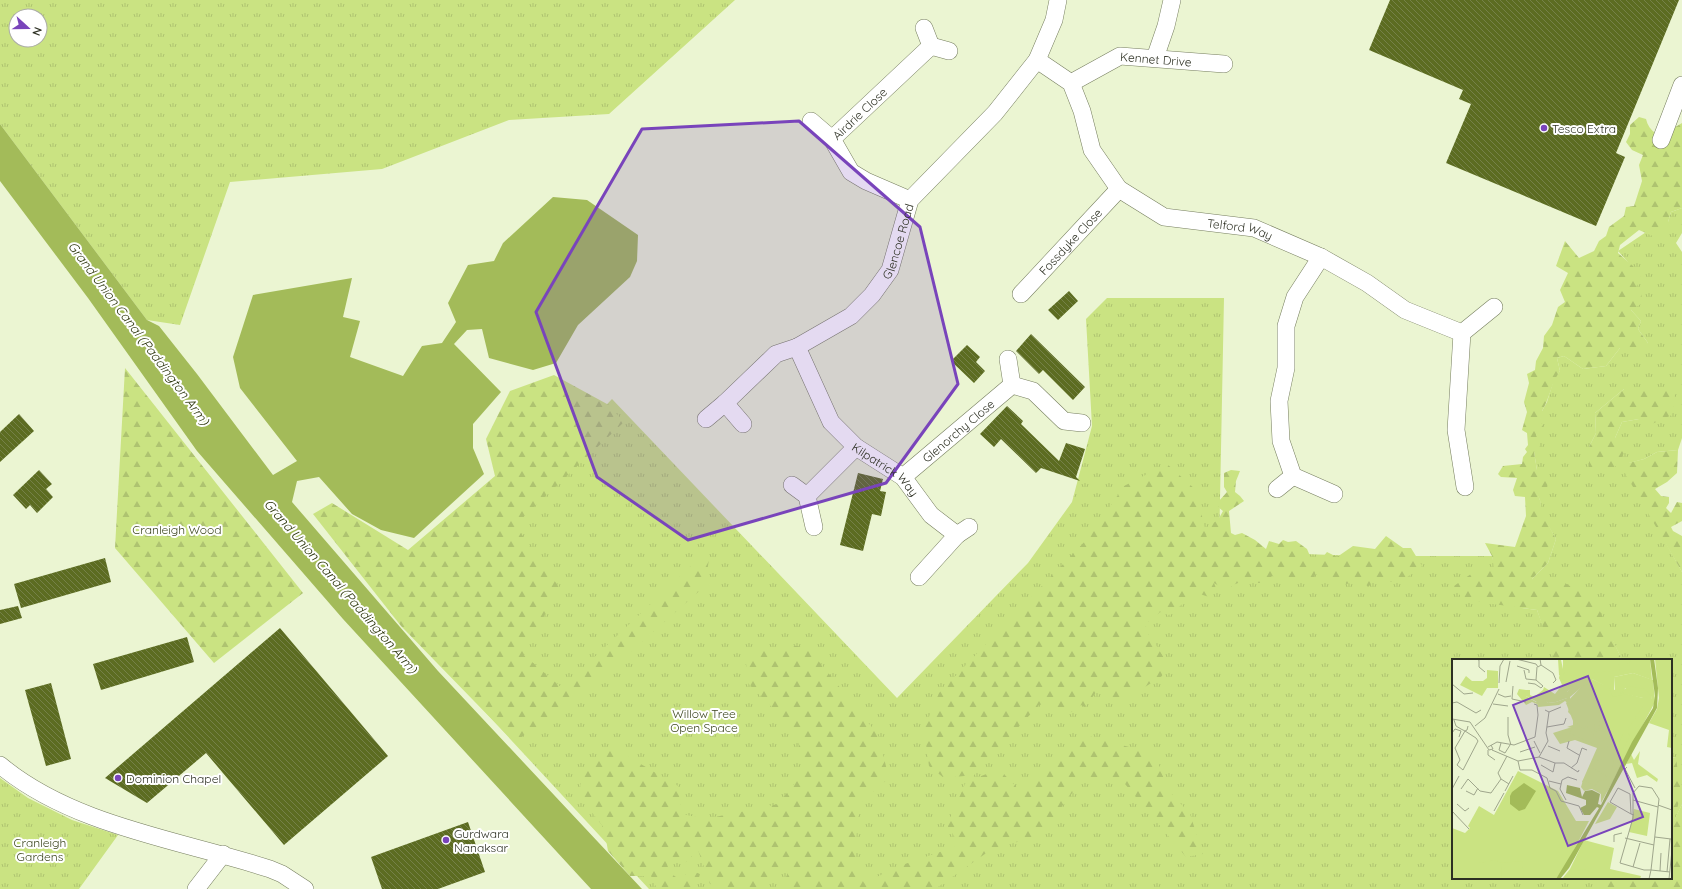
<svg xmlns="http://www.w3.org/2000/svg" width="1682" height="889" font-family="Quicksand,sans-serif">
  <defs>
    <pattern id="grass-tufts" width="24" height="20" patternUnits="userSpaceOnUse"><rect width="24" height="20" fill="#cae382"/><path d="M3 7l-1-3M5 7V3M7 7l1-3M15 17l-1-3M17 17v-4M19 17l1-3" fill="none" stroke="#aec370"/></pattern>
    <pattern id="forest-firs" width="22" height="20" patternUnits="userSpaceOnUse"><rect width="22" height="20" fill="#cae382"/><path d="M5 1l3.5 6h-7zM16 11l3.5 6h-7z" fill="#aec370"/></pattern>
    <pattern id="building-back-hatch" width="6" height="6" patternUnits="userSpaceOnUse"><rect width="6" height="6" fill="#5c6c21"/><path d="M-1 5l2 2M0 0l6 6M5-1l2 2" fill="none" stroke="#758148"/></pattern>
  </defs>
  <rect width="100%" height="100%" fill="#ebf5d2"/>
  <path fill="url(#grass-tufts)" fill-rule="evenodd" d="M0,0H735L609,114L509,120L382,169L230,182L180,325L147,320L0,124ZM16,16H40V40H16Z
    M1682,208V233L1676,243L1682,252V438L1678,450L1657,452L1644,459L1629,463L1667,545L1682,572V804L1673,824L1676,758L1671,757V660H1622L1613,641L1532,579L1548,563L1556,539L1541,513L1540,500L1535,490L1537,470L1534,452L1536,435L1542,411L1547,402L1554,379L1560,371L1557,358L1564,356L1583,369L1606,366L1620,348L1648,343L1638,329L1641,321L1631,310L1635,288L1628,262L1618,251L1661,222H1668L1671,212ZM1624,389H1636L1639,419L1622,422L1615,438L1589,447L1596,433L1595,413Z
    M1107,298H1224L1219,551L1416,558V556H1492L1493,560L1522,608L1537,610L1543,626L1583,660H1453V878H1606L1607,889H649L400,620L612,399L897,698L1028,563L1072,502L1092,426L1086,319Z
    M0,778L28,798L72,820L118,835L79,889H0Z"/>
  <path fill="url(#forest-firs)" d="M1639,117L1646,119C1649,132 1659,136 1670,141L1672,129L1682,123V208L1671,212L1668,222L1657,238L1639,230L1620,245L1618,253L1633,266L1642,279L1635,288L1642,289L1641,304L1631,310L1641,321L1638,329L1648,343L1636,355L1620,348L1606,366L1583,369L1564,356L1557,358L1560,371C1551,383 1550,398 1542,411L1546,416L1540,419L1543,427L1536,435L1540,446L1534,452L1537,470L1549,474L1547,489L1536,490L1540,500L1542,513L1556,539L1548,563L1532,579L1563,582L1595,600L1622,660H1554L1537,610L1486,603L1461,597L1454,586L1478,569L1494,568L1492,556L1485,543L1515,547L1526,516L1525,497L1515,496L1513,490L1517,478L1501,477L1498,474L1503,466L1522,464L1523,457L1527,452L1525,449L1528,445L1527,433L1522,430L1527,412L1524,402L1529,383L1527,374L1535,370L1536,361L1543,348L1544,336L1552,325L1558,307L1565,302L1560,290L1568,273L1556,266L1565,241L1579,258L1594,251L1599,241L1606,236L1609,227L1624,216L1626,207L1634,206L1642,181L1639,165L1643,155L1632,150L1626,142L1630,134V125Z
    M125,368L303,593L214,663L115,548Z
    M554,375L607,404L624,422L515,525L559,587L524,655L562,688L696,561L709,559L705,586L575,701L514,742L401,626L313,514L332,503L408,550L495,476L486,439L510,391Z
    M1658,388L1676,389L1672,415L1645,427L1639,419L1622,422L1615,438L1620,443L1624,453C1613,474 1611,472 1589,467V447L1596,433L1595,413L1624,389Z
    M1678,450L1677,473L1667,482L1655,489L1661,496L1669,497V503L1666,508L1671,513L1677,502L1682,503V521L1671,527L1673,531L1682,536V572L1625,473L1628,463L1644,459L1657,452Z
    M1167,464L1196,490L1207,538L1211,542L1208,526L1218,520L1223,511L1218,507V502L1227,492L1224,487V473L1231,470L1240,471L1236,481L1235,492L1240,496L1244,501L1229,511L1231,533L1235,535L1242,533L1255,540L1266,549L1269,541L1279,544L1283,540L1288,542L1296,541L1307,549L1316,570L1314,579L1302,577L1299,583L1290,584L1272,576C1259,589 1252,579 1238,583C1234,584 1230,588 1226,590L1214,583L1217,591L1209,597L1200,594L1189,602L1186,601L1169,615L1160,612C1155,618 1149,620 1145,625L1148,630L1149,640L1154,642L1166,661L1162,676L1145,687L1115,702L1097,691L1085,707L1081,705L1070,713L1047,703L1039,705L974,775L944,778L929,766L924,729L939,693L1090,536L1124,486Z
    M1386,536L1403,548H1411L1422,566C1411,574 1402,583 1389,582L1383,587L1374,581L1368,587L1363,581L1346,584L1345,581L1334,584L1323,579L1318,570L1322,558L1327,552L1337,557L1353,546L1375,549Z
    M791,645L808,648L878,735L889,778L859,804L855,853L864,883L902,865L960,845L947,825L966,782L999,769L1023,794L1081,734L1155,754L1168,790L1190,814L1203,854L1186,857L1120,778L1083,779L1039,836L992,849L935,889H782L788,872L783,869L761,889H729L710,884L698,850L685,863L673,857L667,863L669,872L680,880L690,870L700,874L697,884L698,889H657L651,876H630L608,851L604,828L578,794L586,764L612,747L678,786L682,814L705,819L778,804L804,772L796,732L747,682L746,660L761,650Z
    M1671,757L1676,758L1681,793L1674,821L1682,804V889H1602V878H1671Z"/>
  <path fill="#a3bb59" d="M0,124L147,320L159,326L197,374L273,475L297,461L240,388L233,357L253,295L352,278L343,317L360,321L350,357L403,376L422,346L442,343L456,322L448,303L468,265L494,261L503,243L553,197L587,200L638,235L637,261L630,277L578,325L556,363L533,370L489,358L482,329L467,330L454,344L501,392L473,424V448L484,474L414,538L381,530L352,514L319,477L297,481L292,502L438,671L642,889H591L343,619L197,451L88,298L0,181Z"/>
  <path fill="url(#building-back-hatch)" d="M1390,0H1679L1616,153L1625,157L1596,226L1446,163L1471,104L1459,99L1463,90L1369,50Z
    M1069,291L1078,301L1058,320L1048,310Z
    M1031,334L1085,387L1073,400L1043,370L1039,374L1016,351Z
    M967,345L980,357L976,362L985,371L974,383L951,361Z
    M1007,406L1023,421L1021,424L1059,461L1066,443L1085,449L1076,477L1080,481L1041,468L1036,473L1001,439L994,447L980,434Z
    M19,414L34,431L0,462V432Z
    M39,470L52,484L46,489L53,497L37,513L30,505L26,509L13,495Z
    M858,473L883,479L880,491L886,492L881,516L872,514L863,551L840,545Z
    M105,558L111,582L21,608L14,584Z
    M18,606L22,618L0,624V610Z
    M280,628L388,756L284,845L206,753L147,803L105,778Z
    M187,637L194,662L101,690L93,664Z
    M51,683L71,759L46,766L25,690Z
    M468,822L485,872L438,889H382L371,857Z"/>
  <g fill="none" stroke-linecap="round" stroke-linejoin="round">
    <defs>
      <g id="minor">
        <path d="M924,28L931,46"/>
        <path d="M1155,58L1166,26L1172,0"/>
        <path id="s1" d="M1037,60L1071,83L1082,111L1092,150L1119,189L1164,217L1254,228L1321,257L1367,283L1405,310L1462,333L1494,307"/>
        <path id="s2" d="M1071,83L1120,56L1224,64"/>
        <path d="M811,121L832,139"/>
        <path d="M1661,140L1682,85"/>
        <path id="s3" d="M910,200L866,181L851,172L832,139L931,46L949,51"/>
        <path d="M1321,257L1295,297L1286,326V368L1279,401L1281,441L1293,476L1334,494"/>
        <path id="s4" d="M1021,294L1119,189"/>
        <path d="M1462,333L1456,430L1465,487"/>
        <path id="s5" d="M797,347L831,422L856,447L903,477L931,515L957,535L919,577"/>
        <path d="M1008,359L1012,385"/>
        <path d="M706,419L725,403"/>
        <path id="s6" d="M743,424L725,403L776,354L797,347L851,316L872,295L890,270L910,200L995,113L1037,60L1054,20L1058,0"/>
        <path id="s7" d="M903,477L1012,385L1033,391L1064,421L1082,423"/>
        <path d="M792,485L807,496"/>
        <path d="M1277,489L1293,476"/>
        <path d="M814,527L807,496L856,447"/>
        <path d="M957,535L969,527"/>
        <path d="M0,765C73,826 181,840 270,869L282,874L305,889"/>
        <path d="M196,889L223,854"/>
      </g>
    </defs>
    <use href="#minor" stroke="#767e5f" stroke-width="18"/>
    <use href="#minor" stroke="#fff" stroke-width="17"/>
  </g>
  <path fill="#7944bb" fill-opacity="0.2" stroke="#7944bb" stroke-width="3" stroke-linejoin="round" d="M799,121L920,227L958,384L886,483L688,540L597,477L536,312L642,129Z"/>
  <g fill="#7944bb" stroke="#fff" stroke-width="1.5">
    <circle cx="1544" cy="128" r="4"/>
    <circle cx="118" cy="778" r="4"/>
    <circle cx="446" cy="840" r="4"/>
  </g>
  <g text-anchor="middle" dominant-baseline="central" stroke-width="4" stroke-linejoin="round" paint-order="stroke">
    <g font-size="12" fill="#2d3023" stroke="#fff">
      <text stroke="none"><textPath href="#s2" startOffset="92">Kennet Drive</textPath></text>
      <text stroke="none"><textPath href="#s3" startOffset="141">Airdrie Close</textPath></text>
      <text stroke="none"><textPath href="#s1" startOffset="289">Telford Way</textPath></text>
      <text stroke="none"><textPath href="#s6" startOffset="273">Glencoe Road</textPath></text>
      <text stroke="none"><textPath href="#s4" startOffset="72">Fossdyke Close</textPath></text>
      <text stroke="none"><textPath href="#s7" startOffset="72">Glenorchy Close</textPath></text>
      <text stroke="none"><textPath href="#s5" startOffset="155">Kilpatrick Way</textPath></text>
    </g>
    <g font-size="12" fill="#2d3023" stroke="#fff" text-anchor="start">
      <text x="1552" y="128">Tesco Extra</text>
      <text x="126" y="778">Dominion Chapel</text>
      <text x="454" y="833">Gurdwara<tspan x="454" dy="14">Nanaksar</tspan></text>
    </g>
    <g font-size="12" fill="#3b451d" stroke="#fff">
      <text x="177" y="529">Cranleigh Wood</text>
      <text x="704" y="713">Willow Tree<tspan x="704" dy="14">Open Space</tspan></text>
      <text x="40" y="842">Cranleigh<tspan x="40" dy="14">Gardens</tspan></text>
    </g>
    <g font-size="13" font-style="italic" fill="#2c350c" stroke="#fff">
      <text transform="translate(139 333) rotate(53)">Grand Union Canal (Paddington Arm)</text>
      <text transform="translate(341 586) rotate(49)">Grand Union Canal (Paddington Arm)</text>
    </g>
  </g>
  <g transform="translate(1452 659)">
    <rect width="220" height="220" fill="#ebf5d2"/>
    <path d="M106,0L109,1L111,10V0H197L196,10L113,18L107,16ZM203,0H220V89L215,88L217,71L197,64L205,50L207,39ZM35,11L46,12V29H35L30,37L8,26L14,17L20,22H31L35,19ZM181,14L201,21L203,43L155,133L130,123L145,89L123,81L108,85L101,74L123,67L114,44L131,26L140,20L163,31L162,18ZM173,29L200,38L192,56L191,39L172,34ZM107,19L131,20L115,33V39L104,43L96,44L91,39L85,43L74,37V31H78V36L82,38L91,31L92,28L103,35L110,26ZM66,112L106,132L124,162H137L112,210L104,220H0V169L13,174L18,169L16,167L27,147L42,156ZM182,150L198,154L195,177L177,173ZM132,181L162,189L158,210L189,217L188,220H110L118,210Z" fill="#cae382" fill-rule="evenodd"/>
    <path d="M181,0H192L185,7L186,8L198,0L200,21L181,14L162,18V34L168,33L170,36L161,38L157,29L140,20V23L131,27L118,38V46L113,42L107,46L86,48L85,45L80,43L74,46L65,35L67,30L74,31L76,33L74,37L84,43L91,37L96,44L104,43L115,39V33L128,20L112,22L107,19L108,14L111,16L113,13L115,17L168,11L166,5H175ZM177,27L193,30L200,38L196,54L179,75L176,70L191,47V39L172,35L170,32ZM117,49L126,66L131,70L135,67L142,77L149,80V75L143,72L142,65L149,58L146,71L153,73L163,83L167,84L171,75L176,74L178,77L170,92L164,93L167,96L166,103L169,99L171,101L164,113L159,111L162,103L158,96H152L147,103L145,100L149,90L162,86L156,79L144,86L117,74L121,69L115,68L121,66V58L116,53ZM188,92L186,105L206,120L205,123L195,116L185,119L180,104L174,105L179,95L182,101ZM140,109L162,120L149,144V135L140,130L132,132L129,128L131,121L143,127L147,121L154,122L155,118ZM156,143L165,148L158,160L143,165ZM44,201L49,204L50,220H0V216L10,220L27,217V204Z" fill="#cae382"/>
    <path d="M70,202L72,220H50L49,204Z" fill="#cae382"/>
    <path d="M132,210L141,214L143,220H121L125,212Z" fill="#cae382"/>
    <path d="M198,0H202L206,29L205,49L117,209L108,220H104L147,149L145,148L138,156H132L128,149L134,146V141L114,134L115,126L128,129L130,138L133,132L140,131L148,135L146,145L149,146L180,83L201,49L203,37ZM72,124L84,132L73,150L67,152L58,145V137L60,133Z" fill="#a3bb59"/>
    <path fill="none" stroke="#9fa68c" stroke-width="1" d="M24,0L27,1V8L33,13M64,0L84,5L86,8L89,6L88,0M89,6L101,14L104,21L101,24M65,7L77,11V14M85,8L84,21L91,27M72,11L74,20L84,21M54,23L58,2M47,24L48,7L52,0M76,24L83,25L89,29L91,27M0,25L12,35L21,34M61,27L60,40L74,43M46,35L53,38L59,37M0,44L5,43L24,54L29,51M41,45L56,47M97,53L109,48M56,58V76L59,86M0,60L18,63L37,91L41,90L39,86M2,61L4,67L9,70L13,72L24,79L26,82L11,111L5,106L8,101L3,89L13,72L15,71L16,67M23,67L33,59L47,30M95,68L112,65L114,59M0,74L3,70L9,72L7,78M82,82L88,94M117,82L115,89L127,96M49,84L47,91L53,94L58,86M96,87L108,92M36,88L45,83L62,86L83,78L86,56L85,46L82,45M36,91V96L43,101M40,91L66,102L87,98L103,104H112L126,113L127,111M68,93L83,88M55,97L46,114L49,120L57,125M87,98L96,82L94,74L97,53L93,51M66,102L68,111H80L95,119L98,129L104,132L109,142L127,147L131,156M89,106L101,113L103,104M175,108L173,110L183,129M119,109L125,104L130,89L135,91M97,122L109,125M0,130L7,117M9,130L16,120L28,132L39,134L49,120M14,132L22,136L26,129M53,132L61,117M114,141L108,130L110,121L116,118L125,121M181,141L206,148M5,145L13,152L17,149M206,146L220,151M0,152L17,170M42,152L52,134M179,155L178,135L166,129L158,143L179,155L182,156M203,178L219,180M173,179L202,186M162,183V176L170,174M181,208L188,184M208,212L209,194M215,213L218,180M197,220L199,211L207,140L200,129L187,127L181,134V159L168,204L192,211H199L218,213M217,220L220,191"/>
    <path fill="#7944bb" fill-opacity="0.15" stroke="#7944bb" stroke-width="2" d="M136,17L191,158L116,187L61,46Z"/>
    <rect width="220" height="220" fill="none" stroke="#2d3023" stroke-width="2"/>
  </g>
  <g transform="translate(28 28) rotate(111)"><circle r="19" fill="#ffffff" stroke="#abaca7"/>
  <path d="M0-3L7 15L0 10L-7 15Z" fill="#7944bb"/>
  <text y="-6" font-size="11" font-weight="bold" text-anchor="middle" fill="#2d3023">N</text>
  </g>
</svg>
